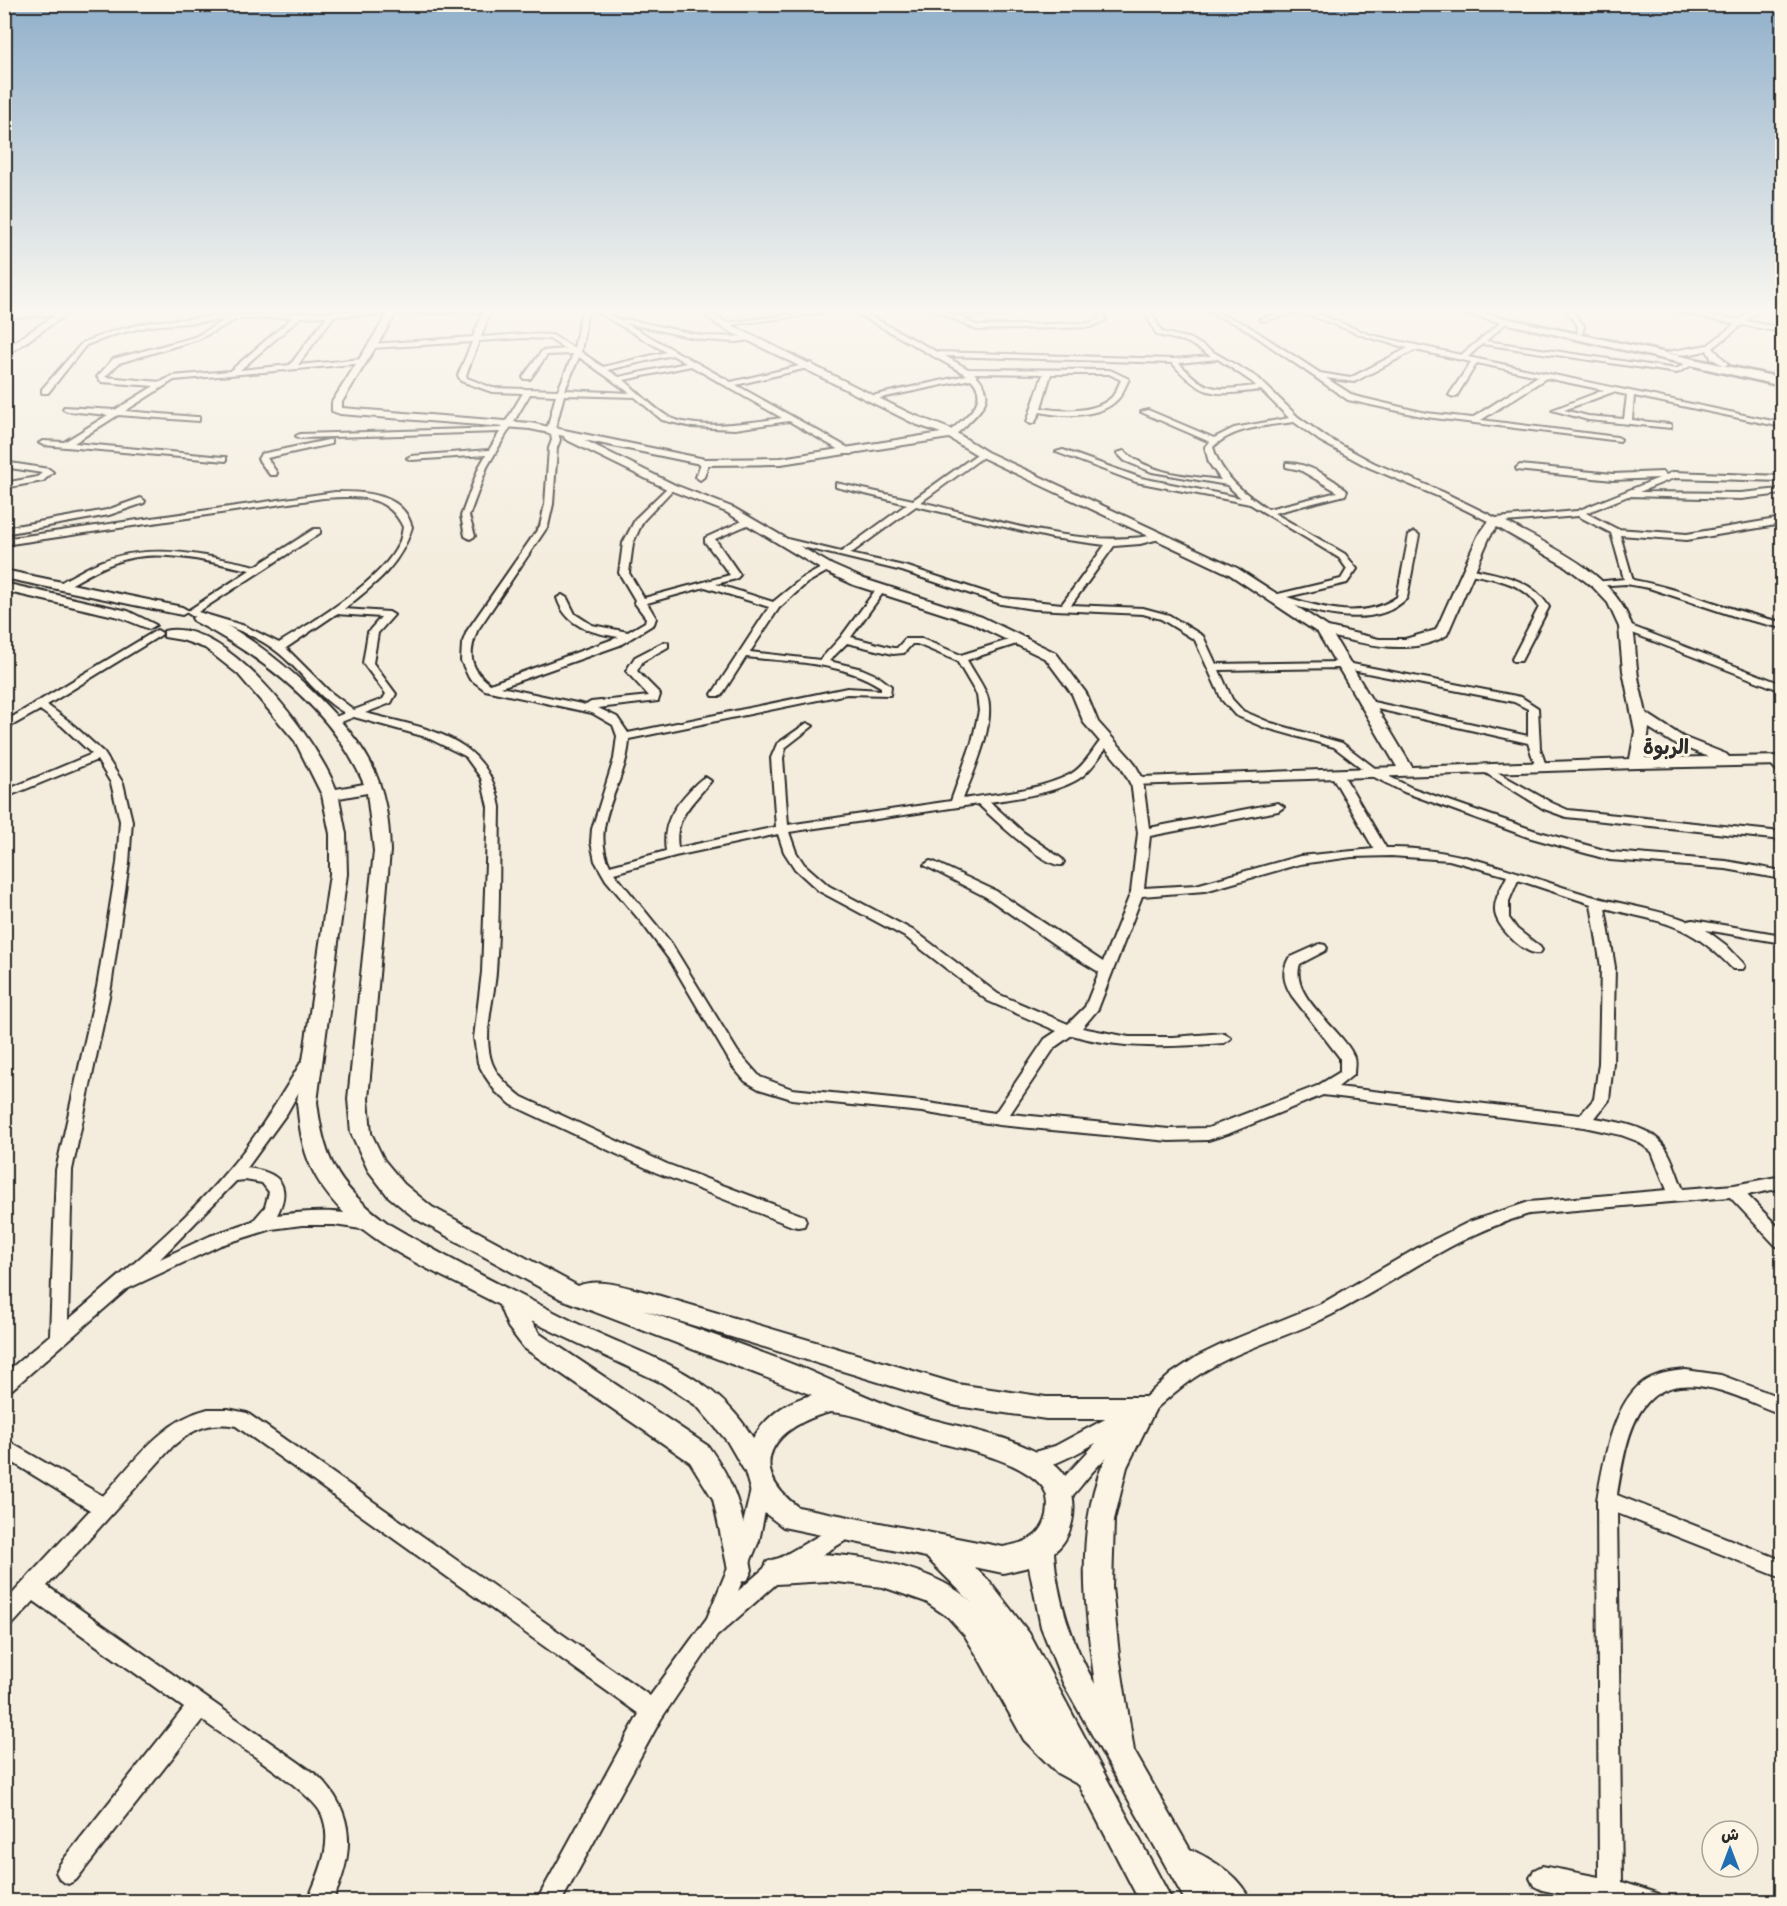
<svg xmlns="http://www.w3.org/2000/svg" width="1787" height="1906" font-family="Kalam,'Playpen Sans Arabic',sans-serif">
  <rect width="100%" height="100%" fill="#f4edde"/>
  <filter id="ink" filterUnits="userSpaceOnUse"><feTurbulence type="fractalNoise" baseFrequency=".0167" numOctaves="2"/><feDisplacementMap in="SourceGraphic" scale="12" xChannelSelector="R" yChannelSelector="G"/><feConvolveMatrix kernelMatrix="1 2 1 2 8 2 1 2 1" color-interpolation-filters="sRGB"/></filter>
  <g filter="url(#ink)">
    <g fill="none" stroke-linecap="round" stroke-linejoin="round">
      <defs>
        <path id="minor" d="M335,309L338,312L491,309L481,337L524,334L552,335L574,348L582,309H588L581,352L603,367L666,352L592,309H599L622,321L625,319L704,336L753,337L751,340L736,342L704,340L625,323L731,382L812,363V367L736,385L852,450V454H846L789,421L735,429L692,427L662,420L635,397L564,395L556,426L560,440L557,448L553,504L548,526L477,631C468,655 469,668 490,684L619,637C592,633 566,627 557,598L562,595L567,598L575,614L592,625L628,632L645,622L646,618L634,602L635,600L619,573L623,543L636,518L671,484L675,487L643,521L633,543L629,573L644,598L730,575L705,542V538L749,518L752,519V523L715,539L740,575L736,579L716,584L773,602L801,579L825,566L833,568L807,583L779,608L750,652L820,660L841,637L877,588L880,587L885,590L851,637L893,648H897L905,639H922L961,655L1018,637H1026V641L967,660C973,671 981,682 986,693C998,720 973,773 963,799C998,793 1037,791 1069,775C1083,768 1092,751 1101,740H1109V744C1101,754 1094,766 1085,774C1065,792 1016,798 990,802L1023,832L1062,859L1064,862L1062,865C1045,868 992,817 978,804L789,832L796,852L804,864L829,886L916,932L998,994L1068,1024L1085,1007L1099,972L1064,951L986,897L924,865L930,861L934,862L996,891L1103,962L1131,892L1138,833L1131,782L1137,778L1143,782L1149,828L1278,803L1284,807L1278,811L1150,836L1144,888L1196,885L1300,856L1374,849L1332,776L1338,773L1344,776L1386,848C1460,846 1522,876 1591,896C1623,905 1657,909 1688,921L1693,920L1782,935V943L1706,930L1726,945L1743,963L1745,966L1743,969H1733C1688,922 1664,923 1605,908L1615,967L1613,1063L1609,1100L1595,1118C1617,1122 1650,1126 1664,1146C1673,1158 1677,1176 1683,1189L1734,1185L1782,1176V1188L1747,1195L1782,1231V1247L1776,1246L1730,1197L1529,1214C1454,1236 1399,1280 1331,1315C1282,1340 1228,1351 1184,1385C1152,1410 1123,1440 1095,1469C1084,1480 1074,1499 1060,1504L1053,1501L1050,1495L1053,1489L1096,1443C1079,1452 1043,1474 1024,1467L1022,1461L1024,1455L1055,1446L1122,1410L1132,1409L1171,1374L1198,1356L1225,1343L1321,1304L1419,1247L1469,1222L1529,1202L1667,1190L1652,1152L1637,1141L1621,1135L1584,1127L1323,1095L1230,1133L1208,1140L1169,1141L999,1125L922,1112L792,1099L759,1089L745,1081L733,1067L671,962L642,923L606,880L595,861L591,842L592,829L614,759L617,736L613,725L592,713L485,690L469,678L461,661L462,644L467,631L540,526L545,504L549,448L552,440L551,435L546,433L556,395L530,394L487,467L469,516L475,536L470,539L465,536L461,516L479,467L486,455L411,460L407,458L411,456L489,450L500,432L300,438L296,436L300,434L502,428L523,393L492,392L461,381L458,375L472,342L371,348L367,346L371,344L473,337L483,312L334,316L298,365L362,359H365V363L174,380L125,411L196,417H199V421L118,415L74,443L223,457H226V461L43,445L39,443L43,441L64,442L108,415L67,411L63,409L64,407L115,410L154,386L102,382L97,377L113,359L195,337L225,320L150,326L117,334L86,345L48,393H42V389L82,343L113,331L150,322L236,315L331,312ZM327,316L290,365L240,370L301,317ZM293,317L230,371L172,376L161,382L105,377L119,363L199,339L237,319ZM524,338L550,339L565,349L542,351L523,377L524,379H530L547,355L573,354L558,390L493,388L467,378L466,375L479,341ZM672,355L686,363L619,377L608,370ZM579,357L630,393L565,390ZM691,366L782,418C751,422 696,432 667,416C652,407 637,391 624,380ZM705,587L769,607L712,694L713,696H721L746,657C791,662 843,662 881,687V690L847,688L628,733L617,717L598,708L658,701L660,695L659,693L637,671L643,661L668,647V643L664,642L635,657L626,671L649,696L591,702L586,705L501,687L620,645L654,624L656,618L647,603ZM847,643L893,654L904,653L912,644H917L957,661L977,695L979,711L972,742L951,801L788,825L783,758L786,747L813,726L807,723L777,744L771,758L776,827L678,848C673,818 694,802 711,781L705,777C699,780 695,785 690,790C673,808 662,825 666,851L610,866C588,823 628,782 629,739L847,694L890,695L891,686L878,676L862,669L829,661ZM778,834L784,852L795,869L819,891L907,938L988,1001L1057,1031L1045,1039L995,1113L922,1102L792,1089L760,1077L738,1052L671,943L614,873L675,856ZM1391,856L1449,860L1507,876C1502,887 1494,899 1495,911C1495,926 1526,957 1540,953L1542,950L1540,947L1517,929L1509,918V901L1518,880L1591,904L1601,967L1599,1063L1594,1099L1580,1115L1338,1087L1354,1074C1354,1068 1356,1060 1353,1055C1341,1028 1289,997 1300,964L1325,951L1327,948L1325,945L1320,944L1289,958C1281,972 1284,983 1292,996L1340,1058V1072L1317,1086L1208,1128L1169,1129L1010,1114L1055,1047L1072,1035C1122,1050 1172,1047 1224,1043L1231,1038L1224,1033L1173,1037H1129L1082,1028L1098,1009L1142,896L1205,891L1300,864L1352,857Z
          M834,309L844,310L722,326L719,324Z
          M849,309H857L937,352L1174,359L1211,356L1187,342L1157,335L1143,309H1149L1162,332L1191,339L1258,378L1298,417L1326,437L1374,463L1443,492L1496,518L1577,511L1659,478L1613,480L1517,470L1516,468L1520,465L1613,474L1662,472L1666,475L1673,472L1782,476V481L1674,478L1639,492L1741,493L1780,489L1782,490V494L1741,499L1628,496L1586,513L1617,529L1687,534L1782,518V524L1687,540L1620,535L1633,580C1685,589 1732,612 1782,622V628L1740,618L1649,588L1626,584L1595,586V582L1624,579L1611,533L1578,516L1492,523L1437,496L1368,467L1320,441L1294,422C1266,426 1234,427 1213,447C1221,476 1244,493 1268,509L1338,492L1300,470L1286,467V463C1306,462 1333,478 1347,491L1345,495L1274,513L1345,554L1357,569L1347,583L1287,597C1324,609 1364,620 1397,597L1409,535L1414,532L1419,535L1407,598C1373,632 1315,612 1276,600L1272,597L1274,595L1341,579L1347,569L1339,558L1250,504L1136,482L1056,452L1063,450L1141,478L1241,498L1227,485L1152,472L1125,461L1117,453L1124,451C1148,474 1190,476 1221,480L1209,463L1205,447L1210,442L1141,412L1148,410L1214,438L1234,428L1289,418L1261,390C1215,395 1204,399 1172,363L945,356L968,369L1110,370L1129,379C1125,386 1123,394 1117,400C1100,418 1062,417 1040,412L1035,422L1031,424L1027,422L1043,374L974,373C993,392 989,403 970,421C965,426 959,433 952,436L948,434L949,432C964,418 992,400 971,379L871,400V396L967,375ZM1218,359L1252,382L1256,386C1217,390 1208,394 1179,363ZM1051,374H1109L1121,380C1118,386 1116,392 1112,397C1096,413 1062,412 1041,408Z
          M933,309C942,309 947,314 956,316C967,318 997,308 1013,309L963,319L978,326L1090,323L1099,319L1098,309H1104L1106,320L1091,327L977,330Z
          M1200,309H1208L1245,324L1320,373L1350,378L1408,348L1367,337L1301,312L1262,321L1259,319L1296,309H1309L1308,310L1371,335L1461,355L1505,319L1507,322L1486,341L1676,369L1691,360L1698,362L1677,373L1482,344L1468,357L1782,423V427L1634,396L1632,420L1668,424H1671V428L1588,420L1552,410L1604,390L1546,378L1481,420L1617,437L1621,439L1620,441L1426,417L1348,400L1241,326ZM1415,350L1471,362L1449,395L1453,397H1456L1477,363L1538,376L1472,418L1426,413L1354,396L1326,378L1354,382ZM1613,392L1627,395L1624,419L1588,416L1564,410Z
          M1565,309H1571L1584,326L1582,334L1577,333L1578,326Z
          M1663,309H1676L1739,320L1753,309H1760L1746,321L1782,328V332L1742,325L1713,348L1728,364L1724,366L1711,358L1707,350C1696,354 1678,357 1667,352L1708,345L1735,324Z
          M1777,309H1782V311L1778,310Z
          M65,311L67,314L4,318V314Z
          M328,440H331V444L267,458L277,473L276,475H270L258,459L261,454Z
          M980,452L987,454L921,502C1000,521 1081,550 1162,534L1167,537L1140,544L1114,546L1071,605L1143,608L1169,615L1203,636L1216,664L1342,662L1521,697L1538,708L1540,748L1547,769L1545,771H1537L1528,743L1364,706L1359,703L1364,700L1528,736V709L1514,702L1342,668L1219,670L1232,699L1243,711L1271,723L1342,743L1380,772L1412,788L1536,831L1611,852L1726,861L1782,871V879L1726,869L1610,860L1528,837L1404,792L1372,776L1334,747L1263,727L1235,715L1222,700L1195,640L1161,619L1143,614L1033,609L1001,604L902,571L782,542L787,539L841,552L907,504L836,487V483L913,500ZM916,506L1052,538L1105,545L1062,604L1003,598L908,567L850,554Z
          M702,460L709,462L704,477L700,480L696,477Z
          M4,462L49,469L53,472L43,481L4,488V483L37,477L42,473L4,467Z
          M335,492C356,492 388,492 403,510C407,514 410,521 412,527C401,565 374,585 344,609L389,612L394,615L378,633L373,663L396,694L391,703L365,713C426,729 487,734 500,807C499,862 500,917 496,972C494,1001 482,1035 492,1063C498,1078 511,1088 522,1097L667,1164L804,1216L806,1221L804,1226L798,1227L792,1226L655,1172L512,1105L496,1092L485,1076L478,1063L474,1038L482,972L488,807L481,778L465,756L426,737L354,717L336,724H328V720L345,713C319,699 303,673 280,654C255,633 223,624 192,616L186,612L250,570C208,562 159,547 117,562C98,568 81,579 63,589L55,587C63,580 74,575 83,570C138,539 198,554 256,566L314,529H320V533L198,612L245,626L279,643C313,622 381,581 398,545C401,540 402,533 403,527C387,493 356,496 323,498L4,545V539ZM336,614L381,617L368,632L363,663L386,694L383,699L354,710L329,691L286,648Z
          M141,498L145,501L144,503L109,515L4,534V528L107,510Z
          M1469,568C1500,575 1531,578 1549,607L1521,661H1513L1512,659L1539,607C1523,581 1492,579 1466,573L1464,571Z
          M1626,624L1782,684V691L1622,629V625Z
          M157,630L162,633L161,635L47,705L70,722L104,753L123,783L132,821L129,863L111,987L72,1170L68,1320C130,1267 196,1213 246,1148C267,1119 285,1090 303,1059H313L315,1063L287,1113L247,1168C278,1172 293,1184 277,1215C309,1211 343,1209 374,1219L376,1224L374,1229L368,1230L334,1225H302L272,1229L221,1245L127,1289L10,1391L4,1393V1374L50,1335L56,1170L97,987L117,863L120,821L111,783L97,760L4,798V791L92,754L62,726L40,710L4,730V722ZM245,1180L262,1183L269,1192L265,1207L253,1221L210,1236L160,1259L236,1181Z
          M1774,758L1782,764V773L1778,772L1768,761Z
          M1488,767L1552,803L1568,810L1782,832V840L1566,817L1544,809L1484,772L1482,770L1484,768Z
          M1686,1370L1721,1375L1782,1398V1414C1762,1408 1743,1397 1722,1391C1638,1366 1628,1429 1617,1495L1782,1560V1578L1617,1513L1622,1882L1659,1894L1663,1902H1599L1542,1890L1534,1886L1530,1878L1534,1870L1542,1866L1599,1877L1597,1500C1603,1466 1612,1405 1642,1383C1654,1374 1671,1371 1686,1370Z
          M208,1409H228L247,1413L650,1696L707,1618L739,1541L753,1481L760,1478L767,1481L770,1487L759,1541L738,1591L769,1564L841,1523L848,1520L855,1523L858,1529L855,1535L783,1578L717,1636L661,1719L561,1902H536L639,1714L236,1426C209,1421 193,1429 173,1446L47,1586L318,1776C357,1814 354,1855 332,1902H307C318,1875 335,1843 321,1813C309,1789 227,1739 202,1720L76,1880L68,1884L60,1880L56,1872L60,1864L184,1708L34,1601L11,1626L4,1629V1603L90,1510L4,1457V1439L103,1496C133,1463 162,1420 208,1409Z
          M1183,1846C1209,1857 1240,1875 1251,1902H1223L1208,1885L1175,1866L1171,1858L1175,1850Z"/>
        <path id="tertiary" d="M64,309H74L4,357V349Z
          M391,309H399L342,402V408L530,423L705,459L781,458L941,433L915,424L719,326L698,309H707L725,322L909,413L950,429L987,452L1237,568L1328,627L1379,639H1405L1436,630L1478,536L1491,518H1499C1546,545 1615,571 1632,627C1636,639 1635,655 1637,668C1638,683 1643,698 1646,713L1683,737L1726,754L1729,757L1782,756V765L1637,768L1131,785L1121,766L1084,723L1072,694L1046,659L972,623L854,585L824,571L726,512L667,489L565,439L564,436L530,429L340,414L332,411V402ZM949,438L979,456L1229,574L1318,633L1397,767L1142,777L1133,761L1098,722L1086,693L1056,653L982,617L864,579L832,565L734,508L675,485L584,440L705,465L781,464ZM1497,527L1565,566L1593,587L1608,603L1619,627L1623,671L1635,731L1630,759L1412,767L1334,637C1370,645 1413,656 1447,635L1490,536ZM1649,728L1673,743L1709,757L1645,758Z
          M4,570L182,607L189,611L182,615L4,578Z
          M4,583L128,611L156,625L149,629L119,617L4,591Z
          M199,614C251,627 346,715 370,762C385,790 389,820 390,851L368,1099L371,1133L384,1160L404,1184L432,1207L578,1286C599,1277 628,1288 650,1293L957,1384L1046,1397H1144L1153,1400L1156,1408L1127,1467L1114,1520L1112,1587L1119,1655L1134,1751L1220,1902H1186L1063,1683L1041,1627L1029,1567L1003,1573L974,1567L988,1580L1029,1633L1173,1902H1140L1079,1785L1057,1773L1024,1740L978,1657L965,1636L948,1617L926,1602L883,1587L827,1581L776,1584L767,1580L763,1571L767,1562C817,1542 934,1563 972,1603L926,1557L783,1527L762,1511L751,1493L745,1472L727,1441L697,1406L662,1383L531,1321L540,1334L708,1446C741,1491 742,1517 752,1570L748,1579L739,1583L730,1579L713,1499L690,1462L524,1348L508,1327L499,1305C435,1270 346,1240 312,1169C302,1148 299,1125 297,1102L330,874V834L322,795L295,741L238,674L205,648L182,640L164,637V631C226,616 317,740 336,789L364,784C332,709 264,658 194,621L192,618ZM367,793L374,851L348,1099L351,1133L368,1170L388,1196L416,1219L561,1299L812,1395C786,1401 767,1416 753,1438C713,1371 644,1356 578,1324C515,1293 452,1261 392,1226C340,1188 325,1166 317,1102L347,874L346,834L339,798ZM643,1310L957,1406L1046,1419H1126C1116,1438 1105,1457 1098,1477C1076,1544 1086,1617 1095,1684C1072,1643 1057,1600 1054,1552C1079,1534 1080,1486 1057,1466C1021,1435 957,1428 912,1414C876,1402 842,1385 807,1370C753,1348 698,1330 643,1310ZM830,1412C860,1414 884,1427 913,1436C950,1447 1015,1456 1041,1485C1048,1492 1049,1505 1047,1515C1042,1538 1024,1543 1003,1547L798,1507C743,1466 775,1426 830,1412Z"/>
        <path id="primary" d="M1443,309H1463L1782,378V386Z"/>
      </defs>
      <use href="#minor" stroke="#2b2b2b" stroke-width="4"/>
      <use href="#tertiary" stroke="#2b2b2b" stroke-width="4"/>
      <use href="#primary" stroke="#2b2b2b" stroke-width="5"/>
      <use href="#minor" fill="#fcf5e5" fill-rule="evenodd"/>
      <use href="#tertiary" fill="#fcf5e5" fill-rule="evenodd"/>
      <use href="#primary" fill="#fcf5e5" fill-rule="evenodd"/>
    </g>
  </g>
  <linearGradient id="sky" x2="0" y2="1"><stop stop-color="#91b0cb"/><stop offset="0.54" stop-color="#faf7f0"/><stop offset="1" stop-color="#faf7f0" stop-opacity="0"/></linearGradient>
  <rect width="1787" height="576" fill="url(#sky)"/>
  <g text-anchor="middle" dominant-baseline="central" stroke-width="6" stroke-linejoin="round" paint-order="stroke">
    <g font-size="20" font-weight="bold" fill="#2b2b2b" stroke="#fcf5e5">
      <text x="1666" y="749">الربوة</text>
    </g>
  </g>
  <rect width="1787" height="1906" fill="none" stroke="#fcf5e5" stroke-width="24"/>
  <rect x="12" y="12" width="1763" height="1882" fill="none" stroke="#2b2b2b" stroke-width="2" filter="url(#ink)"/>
  <g transform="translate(1730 1849)"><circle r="28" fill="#fcf5e5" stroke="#a8a49b" stroke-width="1.5"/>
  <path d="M0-4.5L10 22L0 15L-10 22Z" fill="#1f6fb2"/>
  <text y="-9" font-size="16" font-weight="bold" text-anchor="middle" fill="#2b2b2b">ش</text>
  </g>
</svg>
